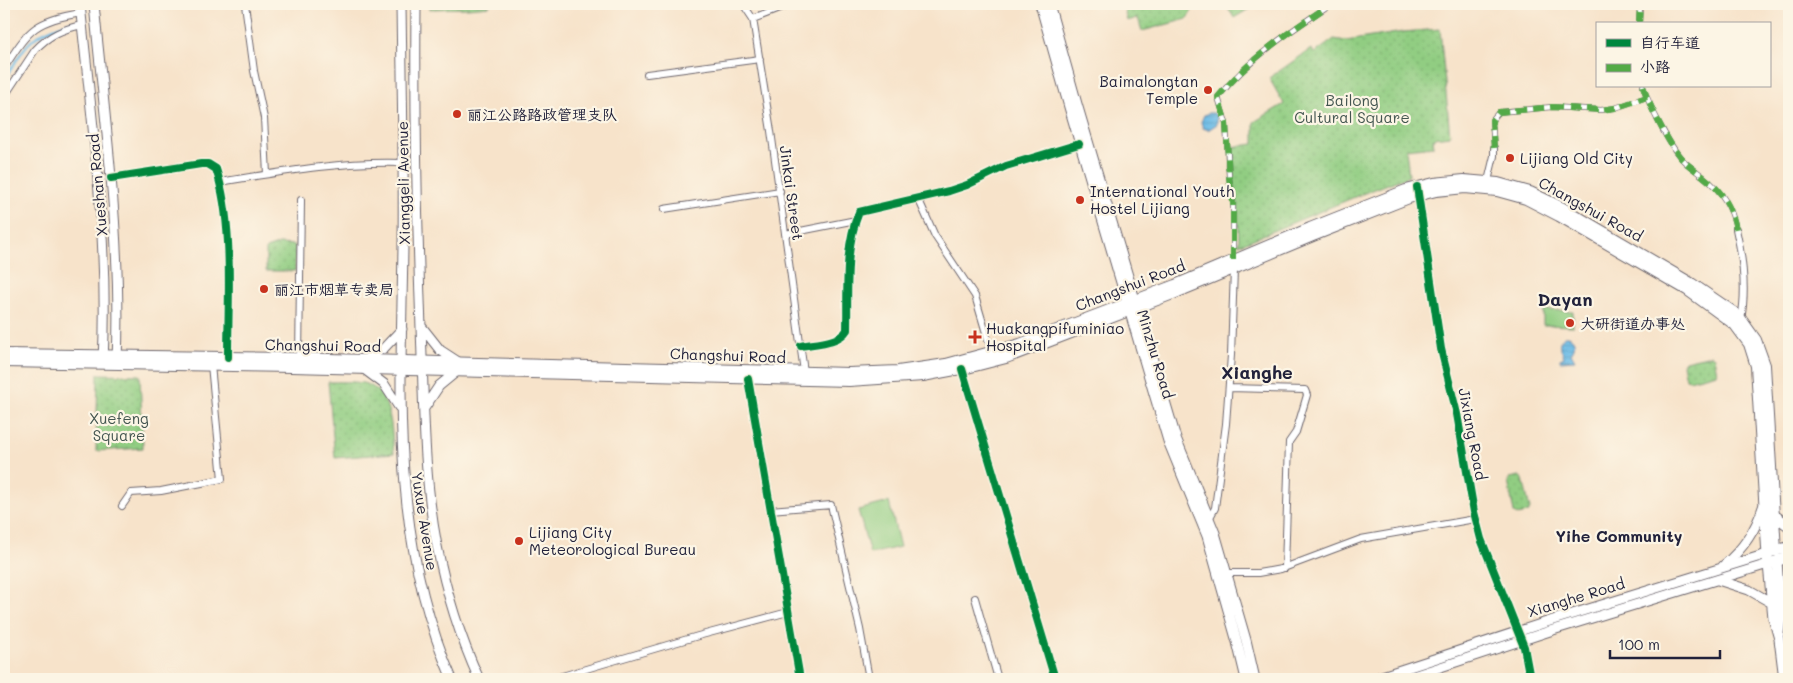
<svg xmlns="http://www.w3.org/2000/svg" width="1793" height="683" font-family="Mali,'LXGW WenKai TC',sans-serif">
  <defs>
    <pattern id="green-dots" width="8" height="8" patternUnits="userSpaceOnUse" patternTransform="scale(1.25)"><rect width="8" height="8" fill="#91cd82"/><path d="M2 2h.1M6 6h.1" fill="none" stroke="#7db071" stroke-width="1.8" stroke-linecap="round"/></pattern>
    <pattern id="water-rules" width="6" height="5" patternUnits="userSpaceOnUse" patternTransform="scale(1.25)"><rect width="6" height="5" fill="#6cbce7"/><path d="M0 2.5h6" fill="none" stroke="#5da1c7"/></pattern>
  </defs>
  <rect width="100%" height="100%" fill="#fcf5e5"/>
  <filter id="ink" filterUnits="userSpaceOnUse"><feTurbulence type="fractalNoise" baseFrequency=".02" numOctaves="2"/><feDisplacementMap in="SourceGraphic" scale="10" xChannelSelector="R" yChannelSelector="G"/><feConvolveMatrix kernelMatrix="1 2 1 2 8 2 1 2 1" color-interpolation-filters="sRGB"/></filter>
  <filter id="wash" filterUnits="userSpaceOnUse"><feTurbulence type="fractalNoise" baseFrequency=".0096" numOctaves="4" result="noise"/><feDisplacementMap in="SourceGraphic" scale="20" xChannelSelector="R" yChannelSelector="G"/><feGaussianBlur stdDeviation="1.12" result="paint"/><feColorMatrix in="noise" values="0 0 0 0 0 0 0 0 0 0 0 0 0 0 0 0 0 1.4 0 .05"/><feComposite in="paint" operator="in"/></filter>
  <g filter="url(#wash)">
    <rect width="100%" height="100%" fill="#f7e3ca"/>
    <path fill="url(#green-dots)" stroke="#5a785e" d="M429,4H489L490,6L467,8L429,9Z
      M1123,4H1196L1187,19L1142,31L1138,18L1127,21Z
      M1226,4H1257L1234,18Z
      M1440,29L1450,136L1433,138L1434,146L1406,149L1409,176L1362,194L1239,245L1238,205L1231,169V147L1254,144V122L1284,104L1269,78L1311,49L1315,53L1334,39L1346,41L1403,32Z
      M279,244L295,245V271H266V249Z
      M1711,355L1714,357L1717,373L1689,380L1686,379L1683,364L1685,361Z
      M98,374L140,375L143,448L96,451Z
      M328,382C339,382 352,381 363,383C393,390 391,430 394,453L335,458Z
      M1519,476L1523,479L1530,509L1528,513L1517,515L1514,513L1508,481L1510,478Z"/>
    <path fill="#91cd82" stroke="#5a785e" d="M1543,310L1573,311V326L1543,325Z
      M889,502L900,547L870,554L858,510Z"/>
    <path fill="url(#water-rules)" stroke="#476f91" d="M1208,113H1214L1217,116V124L1208,130L1203,128L1201,122L1204,115Z
      M1565,336H1569C1576,340 1576,347 1571,353L1575,360L1560,361V359L1564,357C1562,349 1555,343 1565,336Z"/>
    <g fill="none" stroke-linecap="round" stroke-linejoin="round">
      <path stroke="#6cbce7" stroke-width="2.5" d="M4,80C28,43 27,35 72,22"/>
    </g>
  </g>
  <g filter="url(#ink)">
    <g fill="none" stroke-linecap="round" stroke-linejoin="round">
      <defs>
        <path id="pedestrian" d="M1639,24L1640,4
          M1643,86C1648,103 1669,145 1681,158C1688,166 1697,171 1705,178C1723,192 1732,208 1736,229
          M1494,148L1492,120L1499,112L1552,107L1601,110L1615,108L1647,97
          M1233,259V203L1229,177L1226,123L1218,97C1251,57 1289,32 1331,4"/>
        <path id="minor" d="M245,4L254,71L264,118L267,174
          M743,4L753,19L771,131L804,372
          M753,19L792,4
          M4,68C29,30 33,21 81,13
          M647,74L760,59
          M4,97L35,50C49,35 63,29 82,25
          M111,178L201,164H208L216,169C234,223 228,300 228,357
          M1488,181L1494,156V148
          M220,182C281,172 341,161 402,163
          M918,198L935,236L975,296L992,353
          M664,209L780,191
          M1736,229C1743,259 1747,289 1741,319
          M785,234L856,220
          M801,346C816,343 839,343 847,330C848,291 844,248 859,212L949,191L967,185L1006,166L1079,144
          M299,359L301,200
          M962,369L1055,679
          M748,379L800,679
          M1229,388L1305,390L1307,395L1296,432L1289,442L1285,568
          M122,506L131,493L161,491L222,479L211,365
          M770,510L831,505L860,629L869,679
          M1209,519L1215,508L1226,424L1231,355L1234,269
          M1227,573H1258L1281,569L1361,539L1475,519
          M975,598L998,679
          M552,679L698,636L788,612"/>
        <path id="tertiary" d="M1418,191L1441,349L1457,414L1474,512L1481,539L1524,647L1530,679"/>
        <path id="secondary" d="M80,4C92,123 109,242 103,362
          M94,4C105,123 122,242 117,361
          M401,4C402,85 404,166 403,246C401,396 390,537 452,679
          M416,4C415,112 417,220 421,328C424,401 423,475 437,546C446,592 460,637 479,679
          M1040,4L1069,107L1168,441L1207,536L1237,642L1246,679
          M1049,4L1077,104L1176,438L1215,533L1246,640L1255,679
          M421,326L440,350L460,363
          M364,360L384,348L402,329
          M364,369L384,384L399,407
          M425,407L439,386L456,372
          M1777,561L1781,617L1779,634
          M1723,566C1742,550 1756,530 1763,507
          M1718,580L1749,590L1772,603
          M1781,603L1789,584
          M1373,679L1553,620L1767,554
          M1404,679L1556,629L1768,564L1773,618L1779,639L1784,679"/>
        <path id="trunk" d="M4,354L292,358L849,373L898,371L946,364L1020,344L1175,285L1310,228L1406,190L1434,183L1464,180L1498,183L1530,192L1563,208L1691,283L1735,313L1741,319L1756,340L1765,365L1776,551
          M4,362L292,367L849,381L923,376L971,367L1006,358L1178,292L1313,236L1409,198L1436,191L1465,188L1497,191L1526,199L1559,216L1687,290L1735,325L1749,344L1756,366L1768,564L1789,557
          M1774,515L1789,526
          M1771,552L1789,547"/>
      </defs>
      <use href="#pedestrian" stroke="#6d666d" stroke-width="6"/>
      <use href="#minor" stroke="#6d666d" stroke-width="8"/>
      <use href="#tertiary" stroke="#6d666d" stroke-width="9"/>
      <use href="#secondary" stroke="#6d666d" stroke-width="11"/>
      <use href="#trunk" stroke="#6d666d" stroke-width="12"/>
      <use href="#pedestrian" stroke="#fff" stroke-width="4.5"/>
      <use href="#minor" stroke="#fff" stroke-width="6"/>
      <use href="#tertiary" stroke="#fff" stroke-width="8"/>
      <use href="#secondary" stroke="#fff" stroke-width="9"/>
      <use href="#trunk" stroke="#fff" stroke-width="10"/>
      <path stroke="#53aa46" stroke-width="6" stroke-dasharray="12 6" stroke-linecap="butt" d="M1639,24L1640,4
        M1643,86C1648,103 1669,145 1681,158C1688,166 1697,171 1705,178C1723,192 1732,208 1736,229
        M1494,148L1492,120L1499,112L1552,107L1601,110L1615,108L1647,97
        M1233,260V203L1229,177L1226,123L1218,97C1251,57 1289,32 1331,4"/>
      <defs>
        <path id="cycleway" d="M111,178L201,164H208L216,169C234,223 228,300 228,357
          M1417,187L1441,349L1457,414L1474,512L1481,539L1524,647L1530,679
          M801,346C816,343 839,343 847,330C848,291 844,248 859,212L949,191L967,185L1006,166L1079,144
          M962,369L1055,679
          M748,379L800,679"/>
      </defs>
      <use href="#cycleway" stroke="#fcf5e5" stroke-width="11"/>
      <use href="#cycleway" stroke="#00873e" stroke-width="8"/>
    </g>
  </g>
  <g fill="#c8321e" stroke="#fcf5e5" stroke-width="2">
    <circle cx="1208" cy="90" r="5"/>
    <circle cx="457" cy="114" r="5"/>
    <circle cx="1510" cy="158" r="5"/>
    <circle cx="1080" cy="200" r="5"/>
    <circle cx="264" cy="289" r="5"/>
    <circle cx="1570" cy="323" r="5"/>
    <path d="M972.5 329.5h5v5h5v5h-5v5h-5v-5h-5v-5h5z"/>
    <circle cx="519" cy="541" r="5"/>
  </g>
  <g text-anchor="middle" dominant-baseline="central" stroke-width="4.5" stroke-linejoin="round" paint-order="stroke">
    <g font-size="15" fill="#22223b" stroke="#fcf5e5" text-anchor="start">
      <text x="1198" y="81" text-anchor="end">Baimalongtan<tspan x="1198" dy="17">Temple</tspan></text>
      <text x="467" y="114">丽江公路路政管理支队</text>
      <text x="1520" y="158">Lijiang Old City</text>
      <text x="1090" y="191">International Youth<tspan x="1090" dy="17">Hostel Lijiang</tspan></text>
      <text x="274" y="289">丽江市烟草专卖局</text>
      <text x="1580" y="323">大研街道办事处</text>
      <text x="986" y="328">Huakangpifuminiao<tspan x="986" dy="17">Hospital</tspan></text>
      <text x="529" y="532">Lijiang City<tspan x="529" dy="17">Meteorological Bureau</tspan></text>
    </g>
    <g font-size="15" fill="#435550" stroke="#fcf5e5">
      <text x="1352" y="100">Bailong<tspan x="1352" dy="17">Cultural Square</tspan></text>
      <text x="119" y="418">Xuefeng<tspan x="119" dy="17">Square</tspan></text>
    </g>
    <g font-size="15" fill="#22223b" stroke="#fcf5e5">
      <text transform="translate(403 183) rotate(-91)">Xianggeli Avenue</text>
      <text transform="translate(97 185) rotate(-95)">Xueshan Road</text>
      <text transform="translate(792 193) rotate(82)">Jinkai Street</text>
      <text transform="translate(1591 209) rotate(29)">Changshui Road</text>
      <text transform="translate(1130 285) rotate(-21)">Changshui Road</text>
      <text transform="translate(323 345) rotate(1)">Changshui Road</text>
      <text transform="translate(1156 354) rotate(73)">Minzhu Road</text>
      <text transform="translate(728 355) rotate(2)">Changshui Road</text>
      <text transform="translate(1473 434) rotate(79)">Jixiang Road</text>
      <text transform="translate(425 521) rotate(81)">Yuxue Avenue</text>
      <text transform="translate(1576 597) rotate(-17)">Xianghe Road</text>
    </g>
    <g font-size="16" font-weight="bold" fill="#22223b" stroke="#fcf5e5">
      <text x="1619" y="535">Yihe Community</text>
    </g>
    <g font-size="18" font-weight="bold" fill="#22223b" stroke="#fcf5e5">
      <text x="1565" y="299">Dayan</text>
      <text x="1257" y="372">Xianghe</text>
    </g>
  </g>
  <rect width="1793" height="683" fill="none" stroke="#fcf5e5" stroke-width="20"/>
  <rect x="1596" y="22" width="175" height="65" fill="#fcf5e5" stroke="#a5a1a1"/>
  <rect x="1606" y="39" width="25" height="8" fill="#00873e" stroke="#a5a1a1"/>
  <text x="1640" y="48" font-size="15" fill="#22223b">自行车道</text>
  <rect x="1606" y="64" width="25" height="8" fill="#53aa46" stroke="#a5a1a1"/>
  <text x="1640" y="72" font-size="15" fill="#22223b">小路</text>
  <path d="M1610 650v8h110v-8" fill="none" stroke="#22223b" stroke-width="2.5"/>
  <text x="1618" y="650" font-size="15" fill="#22223b" stroke="#fcf5e5" stroke-width="4" paint-order="stroke">100 m</text>
</svg>
